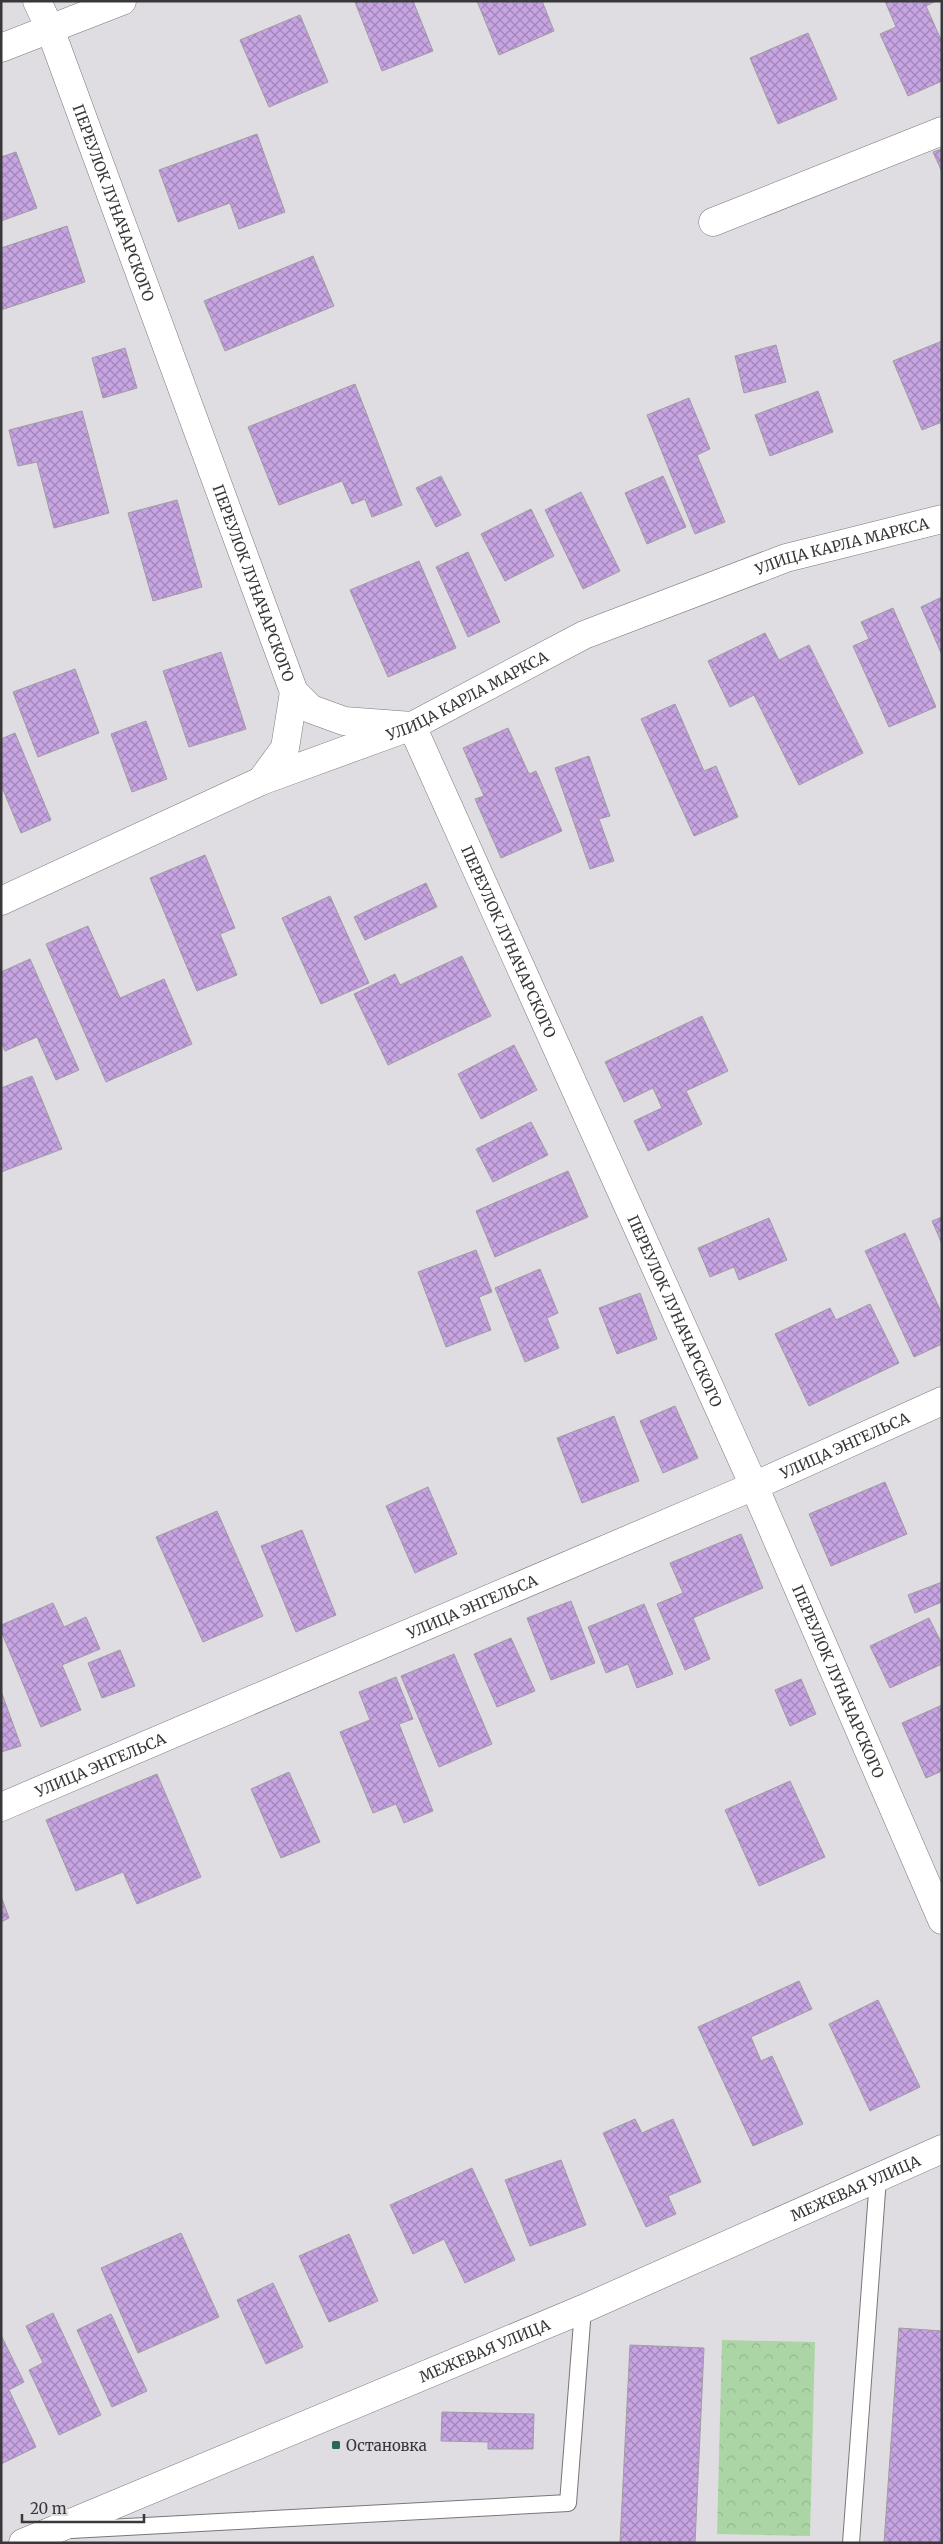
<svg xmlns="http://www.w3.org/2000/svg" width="943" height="2544" font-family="Merriweather,serif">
  <defs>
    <pattern id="park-crowns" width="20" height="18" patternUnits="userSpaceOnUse" patternTransform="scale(1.25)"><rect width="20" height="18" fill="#acd5a6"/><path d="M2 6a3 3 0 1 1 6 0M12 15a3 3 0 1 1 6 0" fill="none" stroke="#95b790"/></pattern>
    <pattern id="building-cross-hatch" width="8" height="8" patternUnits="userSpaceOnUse" patternTransform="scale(1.25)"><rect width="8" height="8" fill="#c7a4e2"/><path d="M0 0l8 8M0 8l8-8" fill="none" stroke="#a386b8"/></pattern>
  </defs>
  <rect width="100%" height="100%" fill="#dfdde1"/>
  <path fill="url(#park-crowns)" d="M722,2340L815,2342L810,2536L717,2534Z"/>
  <path fill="url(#building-cross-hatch)" stroke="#9f9da1" d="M413,1L433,51L382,71L355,2Z
    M477,1H542L554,31L499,55Z
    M885,1H936L926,6L942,42V81L908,96L880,34L896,27Z
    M300,15L328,82L269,107L240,40Z
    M808,33L837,99L778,124L750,58Z
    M257,134L285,212L239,229L230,203L178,222L159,170Z
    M942,149V172L933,152Z
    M16,152L37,208L1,221V157Z
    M67,226L85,282L1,310V248Z
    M313,256L334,306L225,351L204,301Z
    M942,341V422L922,430L893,361Z
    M776,345L786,382L744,393L735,356Z
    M125,348L137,388L103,398L92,358Z
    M355,384L402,505L372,517L365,499L352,504L342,481L279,505L248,427Z
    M818,391L833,432L770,456L755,415Z
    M689,398L710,449L697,455L725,522L695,534L647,415Z
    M82,411L109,513L54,528L37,462L18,466L9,430Z
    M441,476L461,515L436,527L416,488Z
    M663,476L686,527L647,544L625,493Z
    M581,492L620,571L583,589L545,510Z
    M177,500L202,587L153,601L128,513Z
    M531,509L554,556L505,581L481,534Z
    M468,552L500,622L468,637L436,567Z
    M419,561L456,648L388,677L350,590Z
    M942,597V655L921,607Z
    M893,608L936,707L889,727L853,646L869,639L861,622Z
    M765,633L779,660L809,645L863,753L799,785L754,695L730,707L708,661Z
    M221,652L246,729L189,747L163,671Z
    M75,669L99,733L38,757L13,692Z
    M675,704L704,771L716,766L738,817L694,836L641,719Z
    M146,721L167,779L132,792L111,734Z
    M508,728L529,774L536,771L562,831L501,858L475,799L484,796L463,748Z
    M15,733L51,820L21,833L1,785V739Z
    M589,756L610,816L599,819L614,861L590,869L555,768Z
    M205,855L235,928L220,934L237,975L197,991L150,878Z
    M426,883L437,907L365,940L354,917Z
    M330,896L369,983L321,1004L282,918Z
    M88,926L120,998L164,979L192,1044L106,1082L46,944Z
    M462,956L491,1016L388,1065L354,994L395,974L400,985Z
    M30,959L79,1070L56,1080L37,1037L5,1051L1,1042V972Z
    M702,1016L728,1071L686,1091L702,1124L648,1151L634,1121L662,1108L653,1088L624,1102L605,1062Z
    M514,1045L537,1090L481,1119L458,1074Z
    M32,1076L62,1149L1,1172V1088Z
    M531,1122L548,1155L493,1182L476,1149Z
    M568,1171L588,1217L495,1257L476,1211Z
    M942,1217V1244L932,1221Z
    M769,1218L787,1260L739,1280L734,1267L710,1277L698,1248Z
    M905,1233L942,1314V1344L914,1357L865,1251Z
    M476,1250L492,1292L479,1297L491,1330L446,1347L418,1272Z
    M540,1269L558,1313L547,1318L559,1348L525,1362L495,1288Z
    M640,1293L657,1339L617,1354L599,1308Z
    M870,1304L899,1363L809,1406L775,1334L830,1308L836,1320Z
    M675,1406L698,1458L663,1473L640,1421Z
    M614,1416L639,1481L582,1503L557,1438Z
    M885,1482L907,1534L831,1566L809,1514Z
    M428,1487L457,1554L415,1573L386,1506Z
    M217,1511L263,1616L203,1642L156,1537Z
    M302,1530L336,1615L296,1632L261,1546Z
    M741,1534L763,1588L693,1618L710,1659L685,1670L657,1604L683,1593L670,1563Z
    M942,1582V1602L915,1613L908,1595Z
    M571,1601L595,1663L551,1680L527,1618Z
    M53,1603L64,1627L86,1617L100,1649L62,1665L81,1710L41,1727L1,1631V1625Z
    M644,1604L673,1674L637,1688L628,1664L606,1673L588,1627Z
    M929,1618L942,1644V1664L890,1688L870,1646Z
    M511,1638L535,1691L497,1707L474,1654Z
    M120,1650L135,1686L102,1698L88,1663Z
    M454,1654L492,1744L439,1767L401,1676Z
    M396,1677L413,1719L399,1724L433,1811L404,1823L396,1804L373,1813L340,1732L370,1720L359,1692Z
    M801,1679L816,1714L790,1726L775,1690Z
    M1,1691L21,1746L1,1752Z
    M942,1705V1771L926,1778L902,1723Z
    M289,1772L320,1842L281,1858L251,1789Z
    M157,1774L201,1877L137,1904L123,1872L76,1891L46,1820Z
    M790,1781L825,1857L759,1886L725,1810Z
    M1,1896L9,1918L1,1922Z
    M799,1981L812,2009L751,2037L761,2061L772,2056L803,2124L753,2146L698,2027Z
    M878,2000L920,2087L870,2111L829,2024Z
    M635,2119L642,2133L673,2119L701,2182L668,2196L676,2214L646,2227L603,2133Z
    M561,2160L586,2225L530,2246L505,2180Z
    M472,2168L515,2260L465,2283L444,2239L413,2254L390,2205Z
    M181,2233L219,2317L138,2353L101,2268Z
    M349,2234L378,2301L329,2322L299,2256Z
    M273,2283L303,2347L266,2364L237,2300Z
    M53,2313L101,2415L59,2435L29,2370L43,2363L26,2326Z
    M111,2314L147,2391L112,2407L77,2330Z
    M899,2328L942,2331V2543H884Z
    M1,2335L24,2382L9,2390L36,2447L1,2464Z
    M630,2345L704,2348L695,2543H620Z
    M442,2412L534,2414L533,2449H488V2442L441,2441Z"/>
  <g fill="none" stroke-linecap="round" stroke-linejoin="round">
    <defs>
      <path id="service" d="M71,2530L568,2503L583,2309
        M851,2543L878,2178"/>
      <g id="minor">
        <path id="s1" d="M37,1L50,29L294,692L311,709L344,721L412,726L754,1486L942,1920"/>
        <path d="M1,48L122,1"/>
        <path d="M713,222L942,131"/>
        <path d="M261,781L285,748L294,692"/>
        <path id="s2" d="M1,901L261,781L412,726L584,635L786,558L942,519"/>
        <path id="s3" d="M1,1807L754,1486L942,1401"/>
        <path id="s4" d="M23,2543L583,2309L942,2149"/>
      </g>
    </defs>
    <use href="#service" stroke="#79777b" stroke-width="18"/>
    <use href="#minor" stroke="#79777b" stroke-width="29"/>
    <use href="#service" stroke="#fff" stroke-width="16"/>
    <use href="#minor" stroke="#fff" stroke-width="28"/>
  </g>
  <rect fill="#2b6752" stroke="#dfdde1" stroke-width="2" x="331" y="2440" width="10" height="10" rx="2.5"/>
  <g text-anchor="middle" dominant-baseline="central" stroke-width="5" stroke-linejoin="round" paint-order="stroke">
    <g font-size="15" fill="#383739" stroke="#dfdde1">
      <text stroke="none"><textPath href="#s1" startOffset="216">ПЕРЕУЛОК ЛУНАЧАРСКОГО</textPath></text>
      <text stroke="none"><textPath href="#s2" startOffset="915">УЛИЦА КАРЛА МАРКСА</textPath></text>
      <text stroke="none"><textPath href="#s1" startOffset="621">ПЕРЕУЛОК ЛУНАЧАРСКОГО</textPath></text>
      <text stroke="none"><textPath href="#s2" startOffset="510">УЛИЦА КАРЛА МАРКСА</textPath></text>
      <text stroke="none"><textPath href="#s1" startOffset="1101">ПЕРЕУЛОК ЛУНАЧАРСКОГО</textPath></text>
      <text stroke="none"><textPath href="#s1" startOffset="1506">ПЕРЕУЛОК ЛУНАЧАРСКОГО</textPath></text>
      <text stroke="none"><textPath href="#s3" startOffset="918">УЛИЦА ЭНГЕЛЬСА</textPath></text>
      <text stroke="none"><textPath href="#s3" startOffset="512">УЛИЦА ЭНГЕЛЬСА</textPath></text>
      <text stroke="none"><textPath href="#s1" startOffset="1911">ПЕРЕУЛОК ЛУНАЧАРСКОГО</textPath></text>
      <text stroke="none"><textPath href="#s3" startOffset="108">УЛИЦА ЭНГЕЛЬСА</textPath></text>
      <text stroke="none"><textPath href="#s4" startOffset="905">МЕЖЕВАЯ УЛИЦА</textPath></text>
      <text stroke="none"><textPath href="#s4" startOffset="500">МЕЖЕВАЯ УЛИЦА</textPath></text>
    </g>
    <g font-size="15" fill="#383739" stroke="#dfdde1" text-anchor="start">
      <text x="346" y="2445">Остановка</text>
    </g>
  </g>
  <rect width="943" height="2544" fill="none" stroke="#383739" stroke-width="5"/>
  <path d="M22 2514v8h122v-8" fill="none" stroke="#383739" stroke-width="2.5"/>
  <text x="30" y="2514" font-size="15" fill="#383739" stroke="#dfdde1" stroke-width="4" paint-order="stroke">20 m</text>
</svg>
